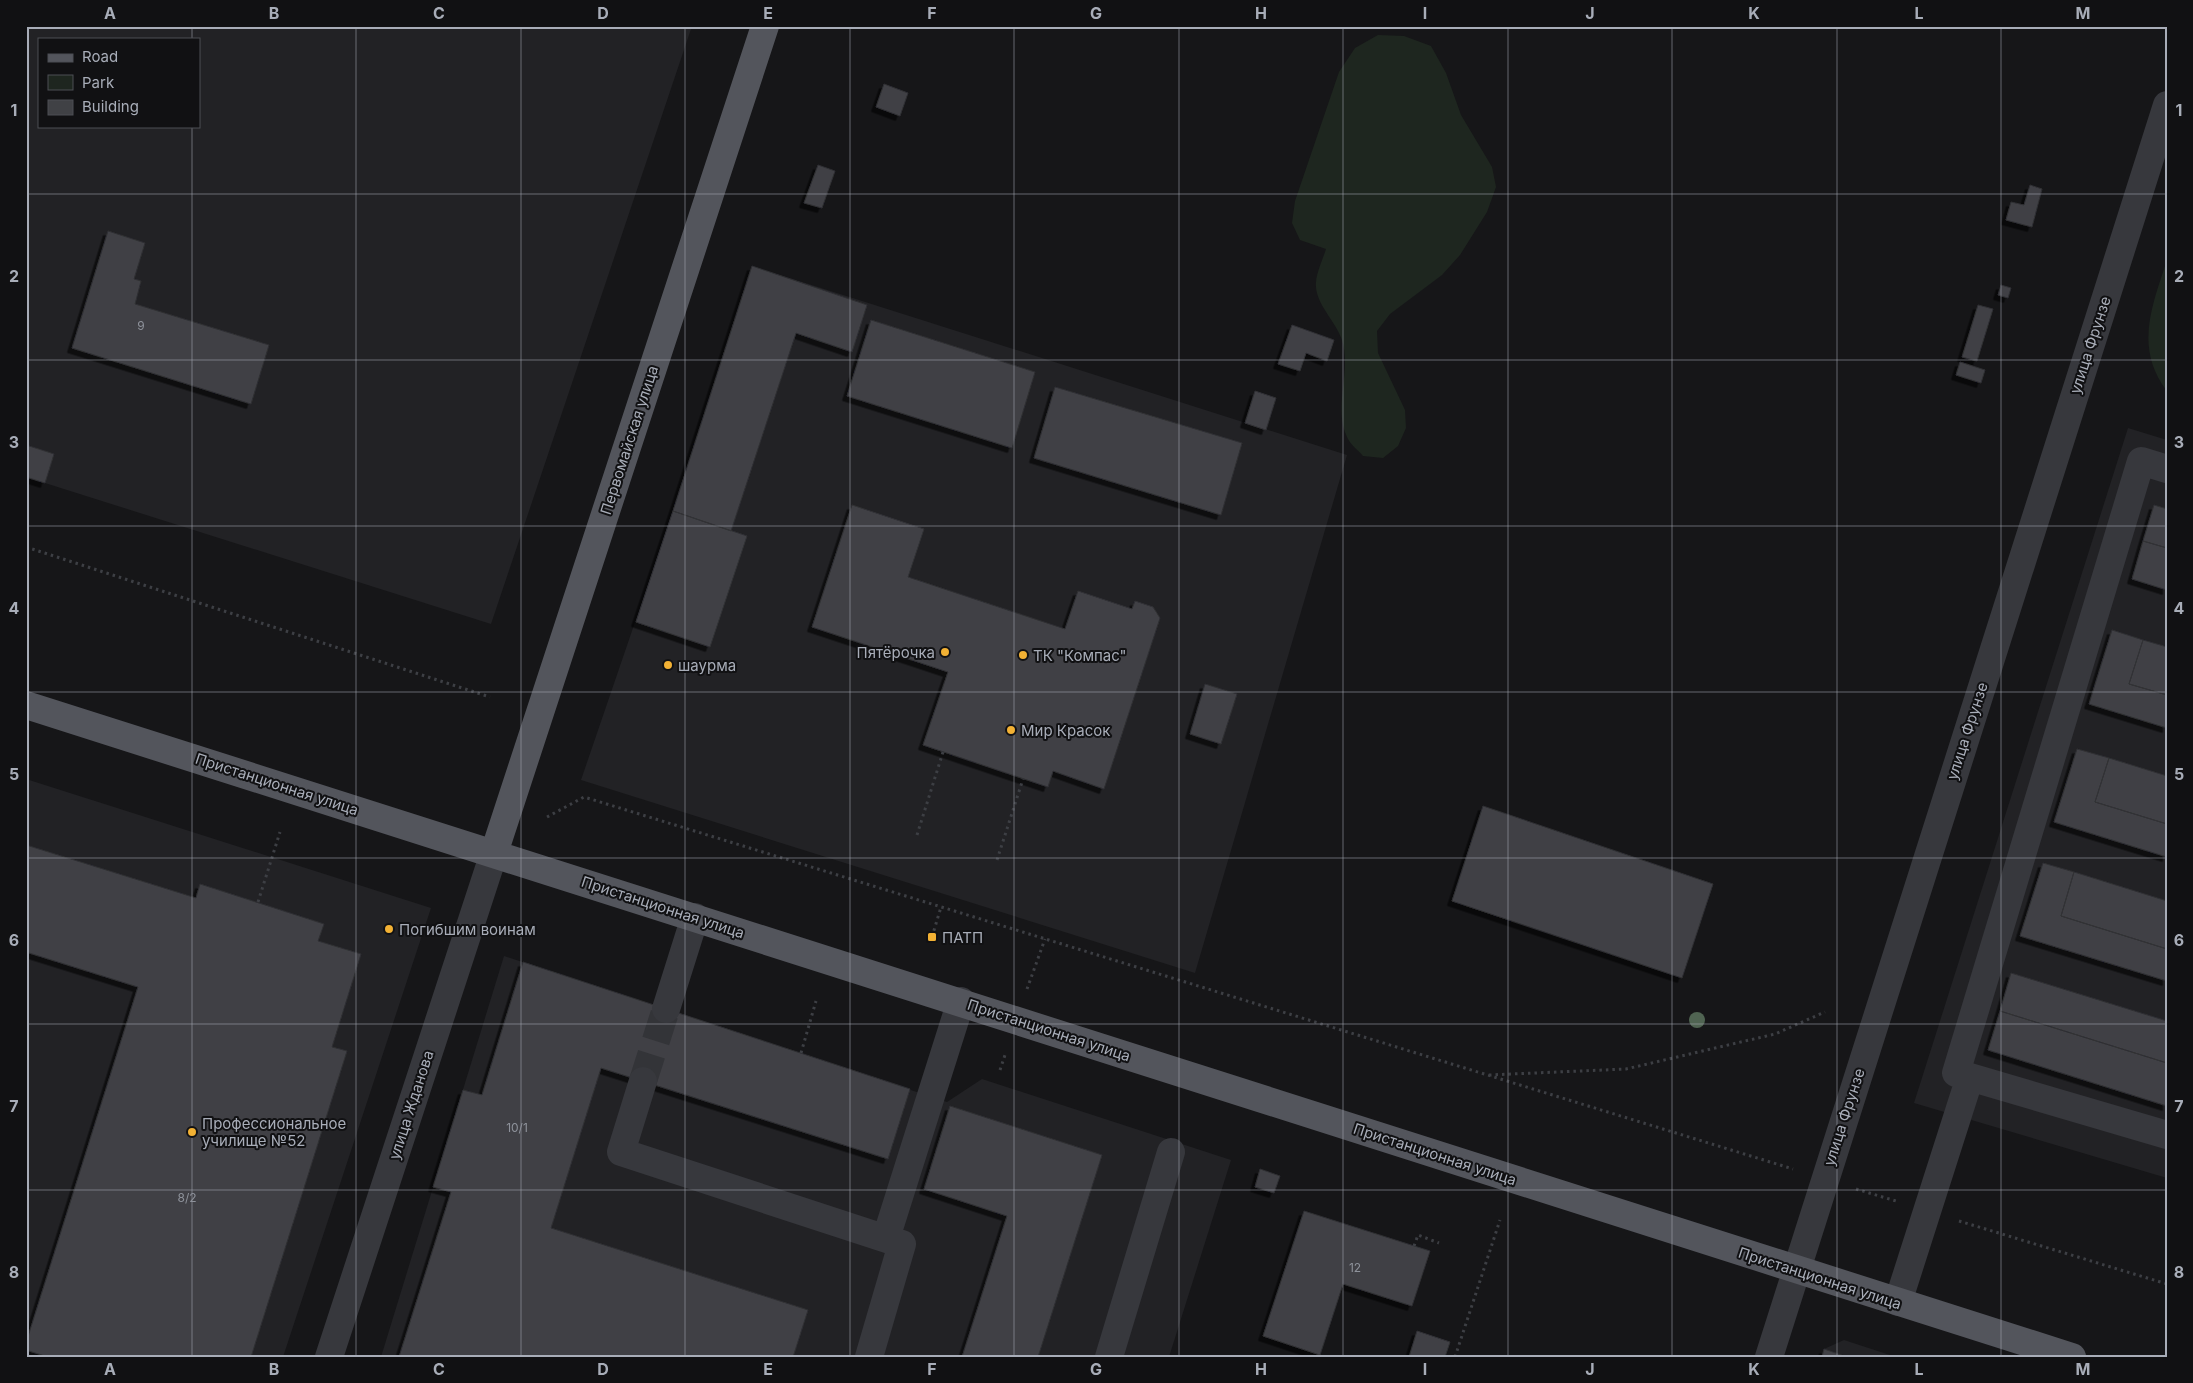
<svg xmlns="http://www.w3.org/2000/svg" width="2193" height="1383" font-family="Inter,sans-serif">
  <defs>
    <filter id="shadow"><feDropShadow dx="-4.5" dy="4.5" stdDeviation="0" flood-color="#0009"/></filter>
  </defs>
  <rect width="100%" height="100%" fill="#161618"/>
  <path fill="#222225" fill-rule="evenodd" d="M26,26H692L491,624L26,477ZM39,39H199V126H39Z
    M752,266L1347,455L1195,973L581,780L673,511Z
    M2128,428L2167,440V1178L1914,1103Z
    M26,779L431,908L283,1357H26Z
    M504,956L947,1102L982,1079L1231,1160L1169,1357H381Z
    M1844,1340L1896,1357H1822L1824,1349Z"/>
  <path fill="#1e261f" d="M1378,35L1404,36L1431,46L1446,73L1461,115L1492,167L1496,187L1487,212L1460,255L1442,275L1390,314L1377,331L1378,353L1405,410L1406,428L1398,446L1383,458L1363,456C1359,451 1351,445 1348,439C1332,409 1352,372 1342,340C1336,321 1314,303 1316,282C1317,271 1323,259 1326,249L1300,240L1292,223L1295,201L1339,72L1355,48Z
    M2167,260V391C2134,348 2152,306 2167,260Z"/>
  <path fill="#404145" stroke="#303034" filter="url(#shadow)" d="M884,84L908,93L900,116L876,107Z
    M818,165L835,171L822,208L804,203Z
    M2030,185L2042,189L2032,227L2006,220L2011,202L2024,205Z
    M108,231L145,243L134,279L141,281L135,304L269,345L251,404L72,348Z
    M752,266L867,305L852,352L796,333L731,531L673,511Z
    M2001,285L2011,288L2008,298L1998,295Z
    M1978,305L1993,309L1977,361L1962,357Z
    M871,320L1035,372L1012,448L847,396Z
    M1292,325L1334,340L1327,361L1306,353L1300,371L1278,364Z
    M1960,362L1985,370L1981,383L1956,375Z
    M1055,387L1242,443L1221,515L1034,458Z
    M1255,391L1276,398L1266,430L1245,423Z
    M26,445L54,454L45,483L26,477Z
    M852,505L924,529L908,577L1065,629L1078,591L1132,609L1135,601L1153,607L1160,618L1104,789L1053,771L1048,787L923,745L948,672L812,627Z
    M2154,505L2167,509V548L2143,541Z
    M673,511L747,536L710,647L636,622Z
    M2143,541L2167,548V590L2132,579Z
    M2112,630L2143,640L2129,684L2167,695V728L2089,704Z
    M2143,640L2167,647V695L2129,684Z
    M1205,684L1237,694L1221,744L1190,734Z
    M2077,749L2109,758L2095,802L2167,824V857L2054,822Z
    M2109,758L2167,776V824L2095,802Z
    M1483,806L1713,884L1682,978L1452,901Z
    M26,845L196,898L200,884L324,924L318,941L361,954L332,1047L347,1051L251,1357H48L26,1350V1343L138,987L26,952Z
    M2043,863L2074,872L2061,916L2167,949V981L2020,936Z
    M2074,872L2167,901V949L2061,916Z
    M523,962L910,1089L888,1159L601,1068L551,1228L808,1310L793,1357H399L451,1192L433,1187L463,1090L482,1095Z
    M2011,973L2167,1021V1063L2000,1011Z
    M2000,1011L2167,1063V1106L1988,1050Z
    M950,1106L1102,1155L1038,1357H962L1007,1216L924,1189Z
    M1260,1169L1280,1176L1274,1193L1255,1187Z
    M1304,1211L1430,1251L1412,1306L1343,1284L1320,1355L1263,1336Z
    M1417,1331L1450,1342L1445,1357H1409Z
    M1824,1349L1847,1357H1822Z"/>
  <g fill="none" stroke-linecap="round" stroke-linejoin="round">
    <path stroke="#333438" stroke-width="28" stroke-dasharray="28 14" stroke-linecap="butt" d="M643,1081L666,1009"/>
    <path stroke="#3d3f44" stroke-width="3" stroke-dasharray="2.5 4" stroke-linecap="butt" d="M26,547L490,697
      M547,817L584,797L1793,1169
      M917,835L943,752
      M997,860L1023,779
      M258,902L280,832
      M932,937L941,907
      M1027,989L1045,939
      M801,1053L816,1001
      M1000,1070L1006,1052
      M1489,1075L1626,1069L1775,1034L1825,1012
      M1856,1189L1896,1201
      M1959,1221L2167,1284
      M1414,1246L1418,1235L1439,1243
      M1455,1357L1500,1220"/>
    <path stroke="#37383d" stroke-width="28" d="M2167,469L2141,461L1956,1073L2167,1135
      M666,1009L695,917
      M643,1081L621,1152L902,1244L869,1357
      M886,1238L961,1001
      M1898,1302L1970,1077
      M329,1357L494,853
      M1109,1357L1171,1152
      M1769,1357L2167,105"/>
    <path stroke="#53555c" stroke-width="28" d="M26,705L2072,1357
      M494,853L765,26"/>
  </g>
  <circle fill="#506452" cx="1697" cy="1020" r="8"/>
  <path fill="none" stroke="#a8adb8" stroke-width="1" stroke-opacity="0.55" d="M192,26V39M356,26V1357M521,26V1357M685,26V1357M850,26V1357M1014,26V1357M1179,26V1357M1343,26V1357M1508,26V1357M1672,26V1357M1837,26V1357M2001,26V1357M192,126V1357M26,194H2167M26,360H2167M26,526H2167M26,692H2167M26,858H2167M26,1024H2167M26,1190H2167"/>
  <g fill="#f2b134" stroke="#111113" stroke-width="2">
    <circle cx="945" cy="652" r="5"/>
    <circle cx="1023" cy="655" r="5"/>
    <circle cx="668" cy="665" r="5"/>
    <circle cx="1011" cy="730" r="5"/>
    <circle cx="389" cy="929" r="5"/>
    <rect x="927" y="932" width="10" height="10" rx="2.5"/>
    <circle cx="192" cy="1132" r="5"/>
  </g>
  <g text-anchor="middle" dominant-baseline="central" stroke-width="4" stroke-linejoin="round" paint-order="stroke">
    <g font-size="12" fill="#8e929b">
      <text x="141" y="325">9</text>
      <text x="517" y="1127">10/1</text>
      <text x="187" y="1197">8/2</text>
      <text x="1355" y="1267">12</text>
    </g>
    <g font-size="15" fill="#a8adb8" stroke="#111113">
      <text transform="translate(2090 345) rotate(-72)">улица Фрунзе</text>
      <text transform="translate(629 440) rotate(-72)">Первомайская улица</text>
      <text transform="translate(1967 731) rotate(-72)">улица Фрунзе</text>
      <text transform="translate(277 784) rotate(18)">Пристанционная улица</text>
      <text transform="translate(663 907) rotate(18)">Пристанционная улица</text>
      <text transform="translate(1049 1030) rotate(18)">Пристанционная улица</text>
      <text transform="translate(411 1105) rotate(-72)">улица Жданова</text>
      <text transform="translate(1844 1117) rotate(-72)">улица Фрунзе</text>
      <text transform="translate(1435 1154) rotate(18)">Пристанционная улица</text>
      <text transform="translate(1820 1278) rotate(18)">Пристанционная улица</text>
    </g>
    <g font-size="15" fill="#a8adb8" stroke="#111113" text-anchor="start">
      <text x="935" y="652" text-anchor="end">Пятёрочка</text>
      <text x="1033" y="655">ТК "Компас"</text>
      <text x="678" y="665">шаурма</text>
      <text x="1021" y="730">Мир Красок</text>
      <text x="399" y="929">Погибшим воинам</text>
      <text x="942" y="937">ПАТП</text>
      <text x="202" y="1123">Профессиональное<tspan x="202" dy="17">училище №52</tspan></text>
    </g>
  </g>
  <rect width="2193" height="1383" fill="none" stroke="#111113" stroke-width="55"/>
  <rect x="38" y="38" width="162" height="90" fill="#111113" stroke="#4d4f55"/>
  <rect x="48" y="54" width="25" height="8" fill="#53555c" stroke="#4d4f55"/>
  <text x="82" y="62" font-size="15" fill="#a8adb8">Road</text>
  <rect x="48" y="75" width="25" height="15" fill="#1e261f" stroke="#4d4f55"/>
  <text x="82" y="88" font-size="15" fill="#a8adb8">Park</text>
  <rect x="48" y="100" width="25" height="15" fill="#404145" stroke="#4d4f55"/>
  <text x="82" y="112" font-size="15" fill="#a8adb8">Building</text>
  <rect x="28" y="28" width="2138" height="1328" fill="none" stroke="#a8adb8" stroke-width="2"/>
  <g font-size="16" text-anchor="middle" font-weight="bold" fill="#a8adb8">
    <text x="110" y="19">A</text>
    <text x="274" y="19">B</text>
    <text x="439" y="19">C</text>
    <text x="603" y="19">D</text>
    <text x="768" y="19">E</text>
    <text x="932" y="19">F</text>
    <text x="1096" y="19">G</text>
    <text x="1261" y="19">H</text>
    <text x="1425" y="19">I</text>
    <text x="1590" y="19">J</text>
    <text x="1754" y="19">K</text>
    <text x="1919" y="19">L</text>
    <text x="2083" y="19">M</text>
    <text x="14" y="116">1</text>
    <text x="2179" y="116">1</text>
    <text x="14" y="282">2</text>
    <text x="2179" y="282">2</text>
    <text x="14" y="448">3</text>
    <text x="2179" y="448">3</text>
    <text x="14" y="614">4</text>
    <text x="2179" y="614">4</text>
    <text x="14" y="780">5</text>
    <text x="2179" y="780">5</text>
    <text x="14" y="946">6</text>
    <text x="2179" y="946">6</text>
    <text x="14" y="1112">7</text>
    <text x="2179" y="1112">7</text>
    <text x="14" y="1278">8</text>
    <text x="2179" y="1278">8</text>
    <text x="110" y="1375">A</text>
    <text x="274" y="1375">B</text>
    <text x="439" y="1375">C</text>
    <text x="603" y="1375">D</text>
    <text x="768" y="1375">E</text>
    <text x="932" y="1375">F</text>
    <text x="1096" y="1375">G</text>
    <text x="1261" y="1375">H</text>
    <text x="1425" y="1375">I</text>
    <text x="1590" y="1375">J</text>
    <text x="1754" y="1375">K</text>
    <text x="1919" y="1375">L</text>
    <text x="2083" y="1375">M</text>
  </g>
</svg>
